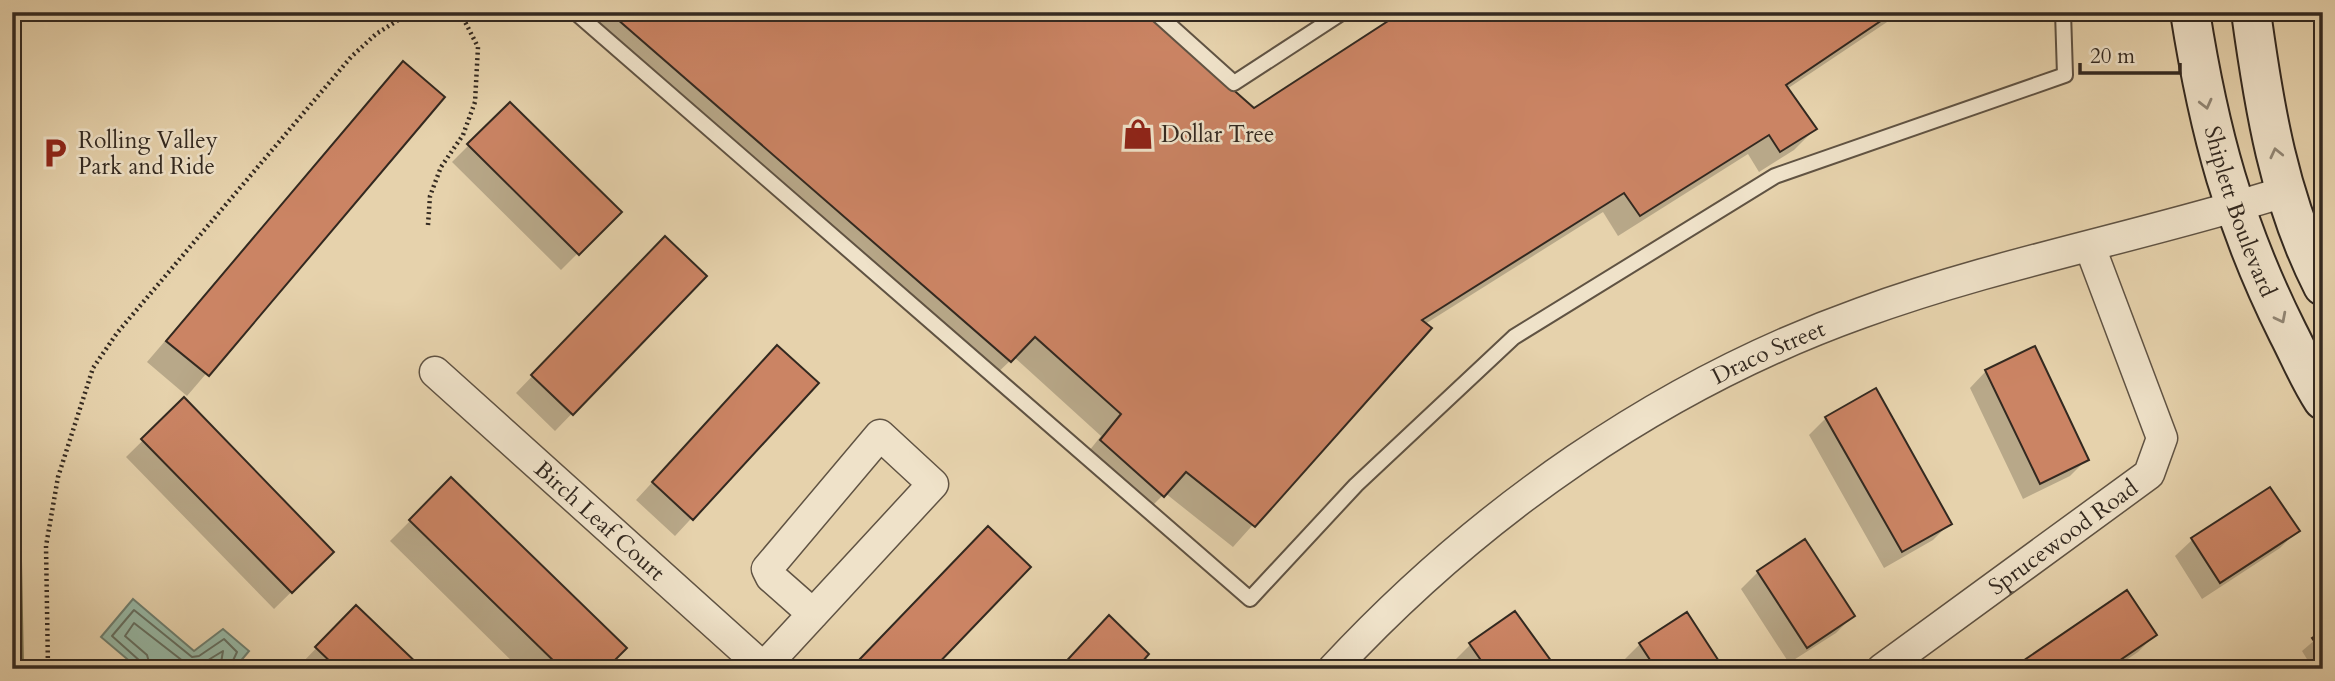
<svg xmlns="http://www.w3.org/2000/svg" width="2335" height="681" font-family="Cardo,serif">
  <rect width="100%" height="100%" fill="#e6d2ac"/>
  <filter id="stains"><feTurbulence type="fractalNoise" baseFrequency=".00286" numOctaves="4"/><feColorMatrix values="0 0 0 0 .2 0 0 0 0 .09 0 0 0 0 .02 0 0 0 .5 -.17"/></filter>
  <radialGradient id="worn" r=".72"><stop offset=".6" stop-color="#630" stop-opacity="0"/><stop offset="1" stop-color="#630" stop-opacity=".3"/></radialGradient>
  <path fill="#baba86" stroke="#767253" stroke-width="2" d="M12,561H21L23,669H12Z"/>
  <path fill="#97b8a5" stroke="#6f7f70" stroke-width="2" d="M133,599L194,651L223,629L249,651L234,669H139L101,637Z"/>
  <path fill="#0003" d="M564,12H1142L1253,110L1405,12H1902L1787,89L1815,129L1794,150L1759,172L1748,154L1618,236L1603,212L1425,324L1429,328L1233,547L1165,493L1142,516L1081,461L1101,436L1014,357L989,381Z
    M403,63L443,97L187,396L147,362Z
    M510,104L619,212L561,270L452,162Z
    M649,255L705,276L555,431L516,393Z
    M761,364L817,383L675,536L636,500Z
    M1986,371L2087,459L2070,476L2023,499L1970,388Z
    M184,400L332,552L274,609L126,457Z
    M1826,418L1950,523L1933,540L1884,568L1809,435Z
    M452,479L604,669H520L390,541Z
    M2270,489L2297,531L2280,548L2202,599L2175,556L2192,540Z
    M971,545L930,669H853Z
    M1758,572L1853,616L1836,633L1789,663L1741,589Z
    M356,607L420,669H304L300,665Z
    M2323,633V669H2313L2302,651Z
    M2155,635L2138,652L2113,669H2014Z
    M1640,644L1722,669H1628L1623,661Z
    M1470,645L1555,669H1459L1453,662Z"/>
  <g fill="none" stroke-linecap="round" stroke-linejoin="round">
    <path stroke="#657062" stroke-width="2" d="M142,669L140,661L112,636L134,610L192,657L199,656L224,639L237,652L229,669
      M151,669L147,655L125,636L134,623L188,665H200L223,651L220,669"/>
  </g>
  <path fill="#cb8464" stroke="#332920" stroke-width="2" d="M609,12H1145L1254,108L1402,12H1894L1786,85L1817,129L1780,152L1769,135L1640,216L1624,193L1422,320L1432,328L1255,527L1186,472L1164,497L1100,440L1121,414L1035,337L1011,362Z
    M403,61L445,97L209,376L166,341Z
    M510,102L622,212L579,255L467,144Z
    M665,236L707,276L573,415L531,375Z
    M777,345L819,383L693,520L652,482Z
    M2035,346L2089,460L2040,484L1985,370Z
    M1876,388L1952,524L1902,552L1825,417Z
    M184,397L334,552L292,593L141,439Z
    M451,477L627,648L606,669H562L409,520Z
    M2270,487L2300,531L2220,583L2191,538Z
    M988,526L1031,567L933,669H866L858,661Z
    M1805,539L1855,616L1807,648L1757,571Z
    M2127,590L2157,635L2107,669H2011Z
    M356,605L423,669H338L315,647Z
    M1515,611L1557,669H1487L1469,643Z
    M1687,612L1724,669H1656L1639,643Z
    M1109,615L1149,654L1136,669H1059Z
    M2323,631V654L2312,638Z"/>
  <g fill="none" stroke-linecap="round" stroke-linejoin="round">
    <defs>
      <path id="lane" d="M575,12L1250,599L1356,485L1514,337L1775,176L2065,75L2063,12
        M1155,12L1234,83L1343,12"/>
      <g id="street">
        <path id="s1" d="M435,372L765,669"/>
        <path d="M763,668L933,484L880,435L767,569L771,577L813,614"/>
        <path id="s2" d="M1333,669C1478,513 1660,385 1861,313C1998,263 2144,236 2284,192"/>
        <path id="s3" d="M1882,669L2149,474L2162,438L2090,247"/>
      </g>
      <g id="secondary">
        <path id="s4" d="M2190,12C2209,132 2234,225 2288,333C2300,356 2309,379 2323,400"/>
        <path d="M2251,12C2264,107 2279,200 2323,286"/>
      </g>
    </defs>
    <use href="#lane" stroke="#605343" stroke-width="18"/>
    <use href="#street" stroke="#605343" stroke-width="33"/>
    <use href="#secondary" stroke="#332920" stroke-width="42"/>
    <path stroke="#332920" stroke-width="4.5" stroke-dasharray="2 3.5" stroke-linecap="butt" d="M428,225L430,196L441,167L463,135L475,102L478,47L460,12
      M48,669L46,546L58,477L93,368L117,333L351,57L376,34L411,12"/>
    <use href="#lane" stroke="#efe2c9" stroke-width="14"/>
    <use href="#street" stroke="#efe2c9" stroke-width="30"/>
    <use href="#secondary" stroke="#efe2c9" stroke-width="38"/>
  </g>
  <defs><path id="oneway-chevron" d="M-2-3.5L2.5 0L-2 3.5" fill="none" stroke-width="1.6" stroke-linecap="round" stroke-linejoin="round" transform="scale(1.75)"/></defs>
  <g stroke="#918674">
    <use href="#oneway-chevron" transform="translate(2206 104) rotate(76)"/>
    <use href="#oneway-chevron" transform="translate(2276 153) rotate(-103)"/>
    <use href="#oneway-chevron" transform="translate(2281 318) rotate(63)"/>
  </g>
  <defs>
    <symbol id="shop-bare" viewBox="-9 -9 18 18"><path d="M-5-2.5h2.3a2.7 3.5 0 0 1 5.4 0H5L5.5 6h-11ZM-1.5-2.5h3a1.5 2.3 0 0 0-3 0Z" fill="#8f2418" stroke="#efe2c9" stroke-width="2.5" paint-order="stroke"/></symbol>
    <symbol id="parking-bare" viewBox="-9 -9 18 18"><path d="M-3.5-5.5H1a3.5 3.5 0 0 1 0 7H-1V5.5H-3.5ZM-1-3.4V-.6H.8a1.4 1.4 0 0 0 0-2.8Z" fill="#8f2418" stroke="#efe2c9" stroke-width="2.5" paint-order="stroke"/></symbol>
  </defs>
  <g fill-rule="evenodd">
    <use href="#shop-bare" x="1116" y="112" width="44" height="44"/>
    <use href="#parking-bare" x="33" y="131" width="44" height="44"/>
  </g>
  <g text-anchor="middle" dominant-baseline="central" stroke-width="5" stroke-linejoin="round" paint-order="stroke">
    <g font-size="23" fill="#332920" stroke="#efe2c9" text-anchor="start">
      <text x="1161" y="134">Dollar Tree</text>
      <text x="78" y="140">Rolling Valley<tspan x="78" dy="26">Park and Ride</tspan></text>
    </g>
    <g font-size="23" fill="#332920" stroke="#efe2c9">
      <text stroke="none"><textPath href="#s4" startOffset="206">Shiplett Boulevard</textPath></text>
      <text stroke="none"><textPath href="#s2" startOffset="542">Draco Street</textPath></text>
      <text stroke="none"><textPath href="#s1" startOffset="222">Birch Leaf Court</textPath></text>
      <text stroke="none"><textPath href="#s3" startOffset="224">Sprucewood Road</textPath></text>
    </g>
  </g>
  <rect width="2335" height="681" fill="none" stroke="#e6d2ac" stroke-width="42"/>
  <rect x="14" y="14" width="2307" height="653" fill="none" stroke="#332920" stroke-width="3.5"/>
  <rect x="21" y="21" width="2293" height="639" fill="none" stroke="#332920" stroke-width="2"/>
  <path d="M2080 63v10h100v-10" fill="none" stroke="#332920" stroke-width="3.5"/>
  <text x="2090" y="63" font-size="21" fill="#332920" stroke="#efe2c9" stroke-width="5" paint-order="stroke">20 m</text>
  <rect width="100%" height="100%" filter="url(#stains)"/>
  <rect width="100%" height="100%" fill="url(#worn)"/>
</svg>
